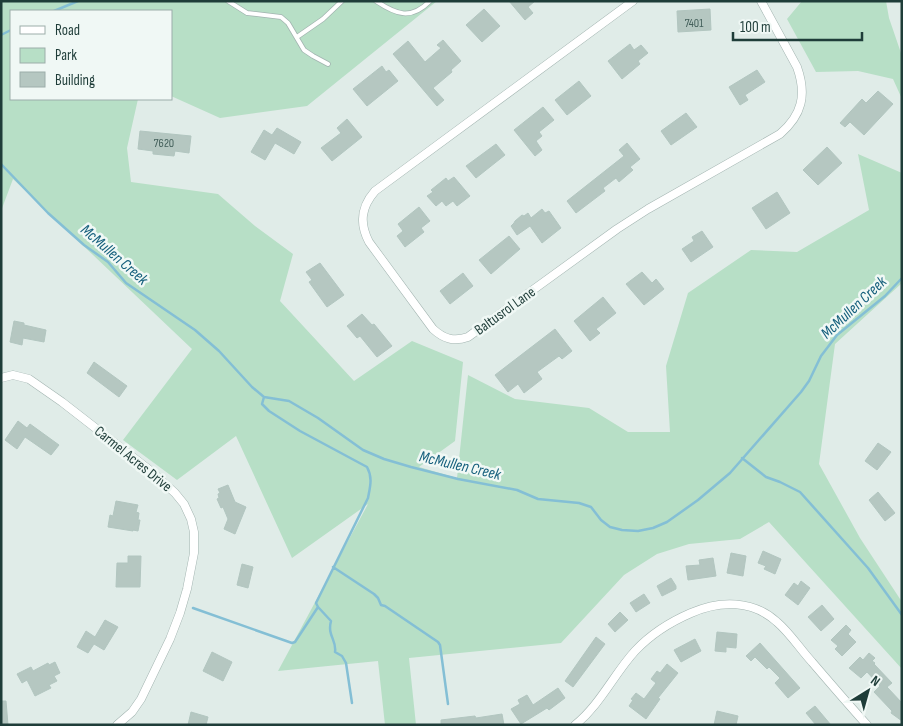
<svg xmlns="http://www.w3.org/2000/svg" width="903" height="726" font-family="'Sofia Sans Condensed',sans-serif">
  <rect width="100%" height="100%" fill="#e0ece8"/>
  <path fill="#b7dfc6" d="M1,1H437L307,106L220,118L171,96V11H11V99H138L127,148L131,182L218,194L255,226L293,254L280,301L354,381L412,341L463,362L455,441L419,467L457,478L468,375L515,399L589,408L628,432H670L666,366L688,293L751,250L797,252L869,210L858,154L902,173V283L835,344L819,464L860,538L902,602V669L769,522L740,539L689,544L657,554L624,575L561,643L409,658L416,725H385L378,661L278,671L368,504L292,558L236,436L177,480L123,440L192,349L13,179L1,211Z
    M802,1H886L889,18L902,56V99L893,79L858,71L816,72L787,19Z"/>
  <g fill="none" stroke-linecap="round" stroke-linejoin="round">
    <path stroke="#84bfd5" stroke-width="2.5" d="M54,11L78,1
      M1,35L11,30
      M1,164L48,213L84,245L108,262L126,283L195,330L219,351L252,387L264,397L289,401L318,418L363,450L384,459L411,467L458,479L517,490L538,499L579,503L591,507L601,520L610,527L622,530L638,531L653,528L667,522L698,500L730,473L801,392L809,381L821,356L837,335L885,296L902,278
      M742,458L766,477L780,482L800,492L868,568L902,615
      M333,567L374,594L378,598L381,605L385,606L438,642L440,645L448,704
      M318,607L331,621C327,636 337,640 335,652L342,656L346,663L352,703
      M193,608L292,643L295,642L318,607L316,603L368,498C370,487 373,478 367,467L300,431L269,411L262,404L264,397"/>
  </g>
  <path fill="#b5c7c1" stroke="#b2c6c0" d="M509,1H535L528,7L533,13L525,20Z
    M484,9L500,26L482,42L466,25Z
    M710,9L711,30L678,32L677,11Z
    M443,40L461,61L451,70L452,72L433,88L444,100L437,106L393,54L408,41L425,62L441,48L437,45Z
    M630,44L634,50L641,45L648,53L638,61L640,64L622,79L608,61Z
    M382,66L386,72L389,70L398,81L367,106L353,89Z
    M757,70L765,82L745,95L748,100L740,105L729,87Z
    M579,81L591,96L567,115L555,100Z
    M878,91L893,104L864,135L850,122L845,127L840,123L862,99L866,103Z
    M543,107L554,120L539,132L542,136L536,141L542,150L535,156L514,130Z
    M686,113L697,127L671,145L661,131Z
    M347,119L362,137L332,161L321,148L341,133L337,128Z
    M277,128L301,142L294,154L275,143L265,160L251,152L264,130L272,135Z
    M140,131L191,136L189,153L175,151L174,156L153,154V151L138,149Z
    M627,143L640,159L630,167L633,170L619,182L616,178L603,188L605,191L576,213L567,201L624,156L619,150Z
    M496,144L505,155L476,178L466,166Z
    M827,147L842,163L818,185L803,170Z
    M454,177L470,196L457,206L453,201L446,206L442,201L436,206L427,196L433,192L431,190L446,178L448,181Z
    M777,192L790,213L766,229L752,208Z
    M419,207L430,221L421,228L424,232L405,247L397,236L403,231L398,224Z
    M542,209L545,213L549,211L561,228L542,243L530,226L517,235L511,226L514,223L515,221L522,215L524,216L528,213L531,218Z
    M702,231L713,247L691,262L682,249L694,241L692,237Z
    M509,236L520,249L491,274L479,260Z
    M320,263L344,295L327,307L309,282L312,280L306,272Z
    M642,272L652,283L656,279L664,289L644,305L626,284Z
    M463,273L473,286L450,304L440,291Z
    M603,297L616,313L596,329L600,333L590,341L574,321Z
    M362,314L372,325L374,324L392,346L377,357L360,336L357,338L347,326Z
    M14,321L24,323V325L46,330L44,342L23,338L22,345L10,342Z
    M555,329L572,351L562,359L559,356L537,372L542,379L524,393L518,384L508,392L495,375Z
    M94,362L127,386L119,397L87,373Z
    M18,421L27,428L30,424L59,445L51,455L25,437L17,449L5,440Z
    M878,443L891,452L877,470L865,461Z
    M228,485L235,502L246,507L235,534L224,529L228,519L223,507L221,508L217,499L219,498L218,494L220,493L218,489Z
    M878,492L895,513L885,521L869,500Z
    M116,501L138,505L136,512L139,513L138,520H140L138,531L133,530V531L108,527L110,515L113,516Z
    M763,551L781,559L775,574L764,569L766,566L758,563Z
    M731,553L746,556L743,576L727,573Z
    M128,556H141L140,587H116L117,563H128Z
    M713,558L716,576L688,580L686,566L700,565L699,560Z
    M242,564L253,567L248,588L237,585Z
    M671,578L676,586V589L662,596L657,586Z
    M801,581L810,588L798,605L785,595L794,583L798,586Z
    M644,594L650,603L636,612L630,603Z
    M822,605L834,619L821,631L808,617Z
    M620,612L628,620L615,632L608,624Z
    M105,620L118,627L104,650L94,644L88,653L77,647L86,631L95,637Z
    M846,625L851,630L848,634L856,642L842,656L835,649L838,646L831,640Z
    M717,632L737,634L736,648L726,647V652L715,651Z
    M596,637L605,644L573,687L565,681Z
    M695,639L701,651L681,662L674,650Z
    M760,643L800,688L788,698L775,683L780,678L769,667L767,669L755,657L751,661L746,656Z
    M212,652L232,662L223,681L203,671Z
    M869,653L875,658L872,661L875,663L874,664L892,683L887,687L902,703V721L891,713L892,711L874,692L880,686L867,672L861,678L849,668L860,657L863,660Z
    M55,662L60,673L54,676L57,681L49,685L51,688L35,696L27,680L22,683L17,674L31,667L33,671L48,663L49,665Z
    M667,664L678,673L658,698L660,699L646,719L629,706L633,700L631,699L636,693L644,699L656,683L651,679L657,671L660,673Z
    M558,688L565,698L549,710L547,708L521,724L511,709L520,704L518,700L527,695L533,705Z
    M1,701H6L8,725H1Z
    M815,706L831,725H816L806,713Z
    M717,711L738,716L736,725H714Z
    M191,712L208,717L206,725H188Z
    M502,714L504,725H441V720L475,716L476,718Z"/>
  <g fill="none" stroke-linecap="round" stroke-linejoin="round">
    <defs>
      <path id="service" d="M228,1L247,13L281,17L288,23L304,50L313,56L328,64
        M376,1C397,15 411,20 430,1
        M297,37L323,19L342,1"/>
      <path id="minor" d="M633,1L375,191C361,207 359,223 369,242L433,329C444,339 454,342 468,337L617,229L648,209L780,134C802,115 807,95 797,67L761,1
        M1,378L13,375L29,379L62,402L152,472L175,493L184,504L191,519L194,532V553L187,589L180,613L170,639L141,699L132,712L117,725
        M575,725C600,705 614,674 635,651C651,634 670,622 691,613C720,600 753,600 777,622C790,633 800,649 812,662C830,683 848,704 867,725"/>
    </defs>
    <use href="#service" stroke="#a2b4b0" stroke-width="5.5"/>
    <use href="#minor" stroke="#a2b4b0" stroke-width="9"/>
    <use href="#service" stroke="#fff" stroke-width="4"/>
    <use href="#minor" stroke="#fff" stroke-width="8"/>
  </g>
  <g text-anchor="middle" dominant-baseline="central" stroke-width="5" stroke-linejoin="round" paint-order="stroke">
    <g font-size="12" fill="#44605b">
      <text x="694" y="23">7401</text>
      <text x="164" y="143">7620</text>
    </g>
    <g font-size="15" fill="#1f3d39" stroke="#f0f8f5">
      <text transform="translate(505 311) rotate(-36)">Baltusrol Lane</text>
      <text transform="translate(133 459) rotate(39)">Carmel Acres Drive</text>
    </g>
    <g font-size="16" font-style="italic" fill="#16607d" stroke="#f0f8f5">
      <text transform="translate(114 255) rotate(41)">McMullen Creek</text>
      <text transform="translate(854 308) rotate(-43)">McMullen Creek</text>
      <text transform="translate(460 466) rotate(13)">McMullen Creek</text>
    </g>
  </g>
  <rect width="903" height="726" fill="none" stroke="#1f3d39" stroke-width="5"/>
  <rect x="10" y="10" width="162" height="90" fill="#f0f8f5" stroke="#9cadaa"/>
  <rect x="20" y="26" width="25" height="8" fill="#ffffff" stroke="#9cadaa"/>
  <text x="55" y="35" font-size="15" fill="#1f3d39">Road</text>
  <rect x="20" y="48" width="25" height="15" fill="#b7dfc6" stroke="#9cadaa"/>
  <text x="55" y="60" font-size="15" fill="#1f3d39">Park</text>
  <rect x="20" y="72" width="25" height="15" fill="#b5c7c1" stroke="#9cadaa"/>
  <text x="55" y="85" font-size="15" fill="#1f3d39">Building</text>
  <g transform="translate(868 691) rotate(37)" stroke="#f0f8f5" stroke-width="4" paint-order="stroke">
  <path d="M0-4L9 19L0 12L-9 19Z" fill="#1f3d39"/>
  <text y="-8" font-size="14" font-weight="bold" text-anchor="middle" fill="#1f3d39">N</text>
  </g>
  <path d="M733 32v8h129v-8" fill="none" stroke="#1f3d39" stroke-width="2.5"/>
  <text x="740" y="32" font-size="15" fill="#1f3d39" stroke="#f0f8f5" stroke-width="4" paint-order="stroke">100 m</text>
</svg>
